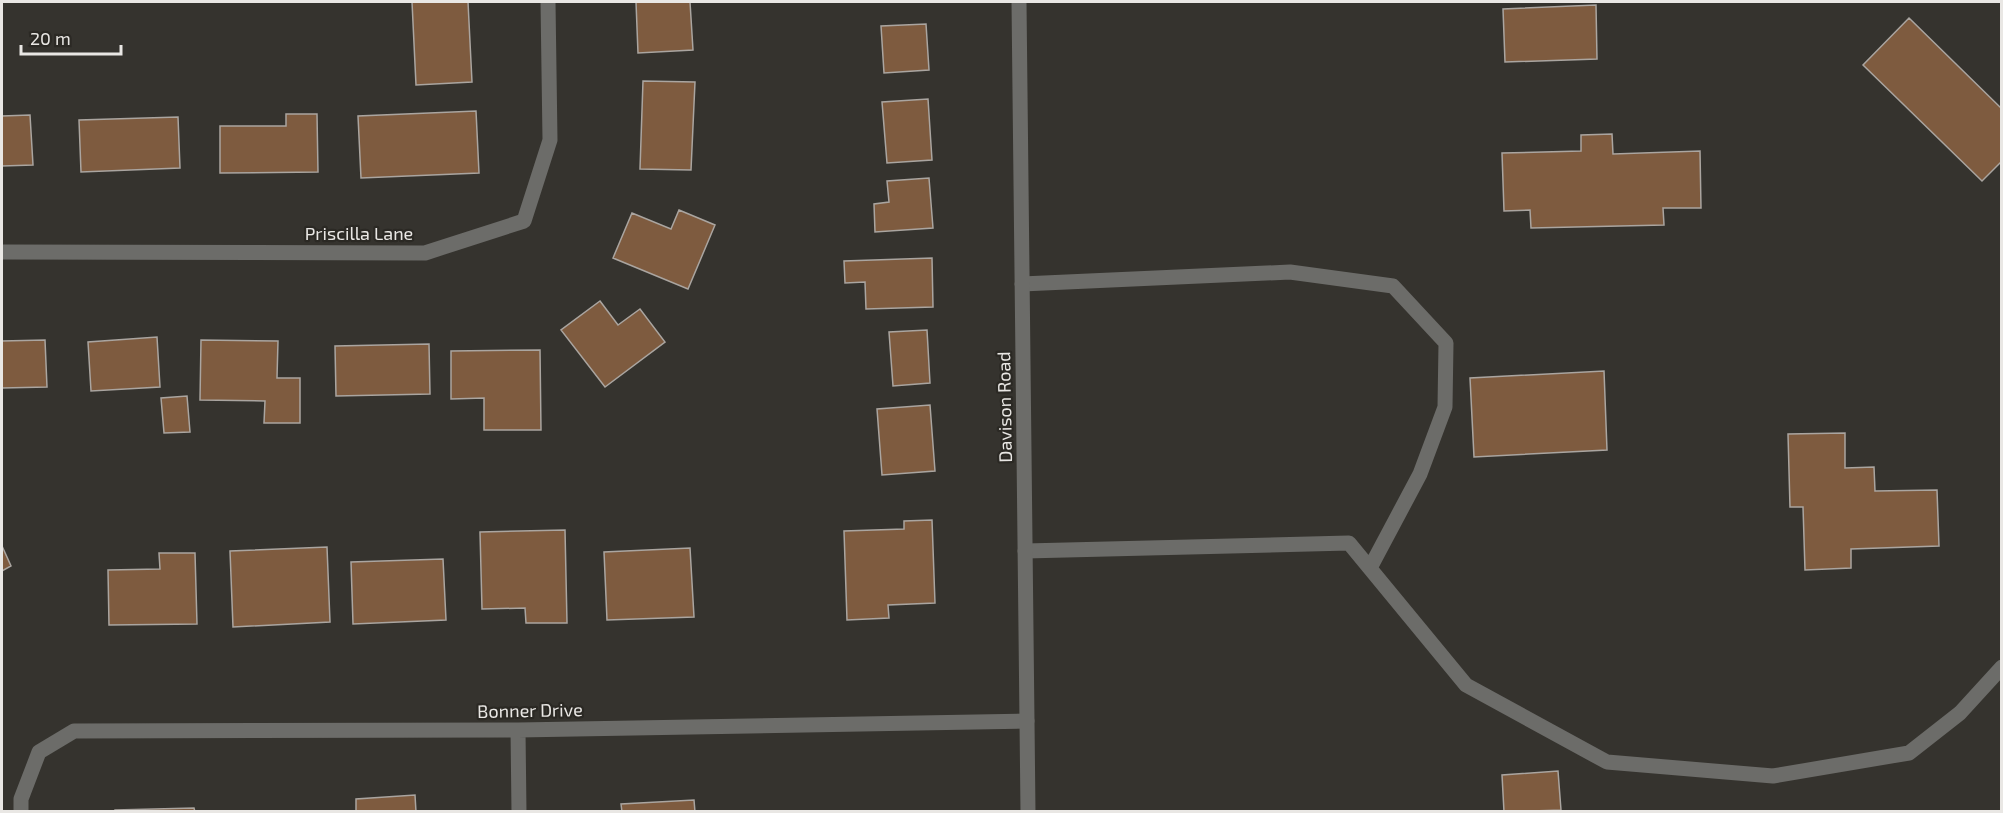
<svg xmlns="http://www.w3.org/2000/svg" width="2003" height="813" font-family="'Exo 2',sans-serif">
  <rect width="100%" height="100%" fill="#35332e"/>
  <path fill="#7e5b3f" stroke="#aaa5a0" stroke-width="1.5" d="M412,2H468L472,82L416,85Z
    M636,2H690L693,50L638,53Z
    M1596,5L1597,59L1505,62L1503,9Z
    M1909,18L2002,109V161L1982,181L1863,65Z
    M926,24L929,70L884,73L881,26Z
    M643,81L695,82L691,170L640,169Z
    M928,99L932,160L887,163L882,102Z
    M476,111L479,173L361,178L358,116Z
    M286,114H317L318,172L220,173V126H286Z
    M30,115L33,165L2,166V116Z
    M178,117L180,168L81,172L79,120Z
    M1612,134L1613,154L1700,151L1701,208H1663L1664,225L1531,228L1530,210L1504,211L1502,153L1581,151V135Z
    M929,178L933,228L875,232L874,204L889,202L887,181Z
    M679,210L715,225L688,289L613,258L632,213L671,229Z
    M932,258L933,307L866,309L865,282L845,283L844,261Z
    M600,301L618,325L640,309L665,342L605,387L561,330Z
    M927,330L930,383L893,386L889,332Z
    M157,337L160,387L91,391L88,342Z
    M45,340L47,387L2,388V341Z
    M201,340L278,341L277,378H300V423H264L265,401L200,400Z
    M429,344L430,394L336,396L335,346Z
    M540,350L541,430H484V398L451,399V351Z
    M1604,371L1607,450L1474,457L1470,378Z
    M187,396L190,432L164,433L161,398Z
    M930,405L935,471L882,475L877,409Z
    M1845,433V468L1874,467L1875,491L1937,490L1939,546L1851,549V568L1805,570L1803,507H1790L1788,434Z
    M932,520L935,603L888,605L889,618L847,620L844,531L904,529V521Z
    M565,530L567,623H526L525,608L482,609L480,532Z
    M2,546L11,566L2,571Z
    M327,547L330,622L233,627L230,551Z
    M690,548L694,617L607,620L604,552Z
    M159,553H195L197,624L109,625L108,570L160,569Z
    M443,559L446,620L353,624L351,562Z
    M1558,771L1561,810L1504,812L1502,775Z
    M415,795L416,812H356V799Z
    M694,800L695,812H622L621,804Z
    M194,808L195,812H115V810Z"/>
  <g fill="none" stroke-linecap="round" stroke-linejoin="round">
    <path stroke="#6c6c69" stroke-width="15" d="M1022,284L1290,272L1393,286L1446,343L1445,407L1420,474L1370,568
      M1025,551L1349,543L1466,685L1607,762L1773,776L1909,753L1960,713L2002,667"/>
    <path stroke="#6c6c69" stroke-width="15" d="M2,252L425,253L524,221L550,140L548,2
      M518,730L519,812
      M21,812V799L39,752L74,731L518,730L1027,721"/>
    <path stroke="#6c6c69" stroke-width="15" d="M1019,2L1028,812"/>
  </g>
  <g text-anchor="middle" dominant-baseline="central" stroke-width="4.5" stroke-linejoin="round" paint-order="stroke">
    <g font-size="18" fill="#e9e7e4" stroke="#2b2924">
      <text x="359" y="233">Priscilla Lane</text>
      <text transform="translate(1004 407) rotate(-91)">Davison Road</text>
      <text transform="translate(530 710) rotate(-1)">Bonner Drive</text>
    </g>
  </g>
  <rect width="2003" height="813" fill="none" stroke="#e9e7e4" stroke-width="6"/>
  <path d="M21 45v9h100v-9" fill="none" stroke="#e9e7e4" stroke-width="3"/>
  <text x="30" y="45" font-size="18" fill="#e9e7e4" stroke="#2b2924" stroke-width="4.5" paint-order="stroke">20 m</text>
</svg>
